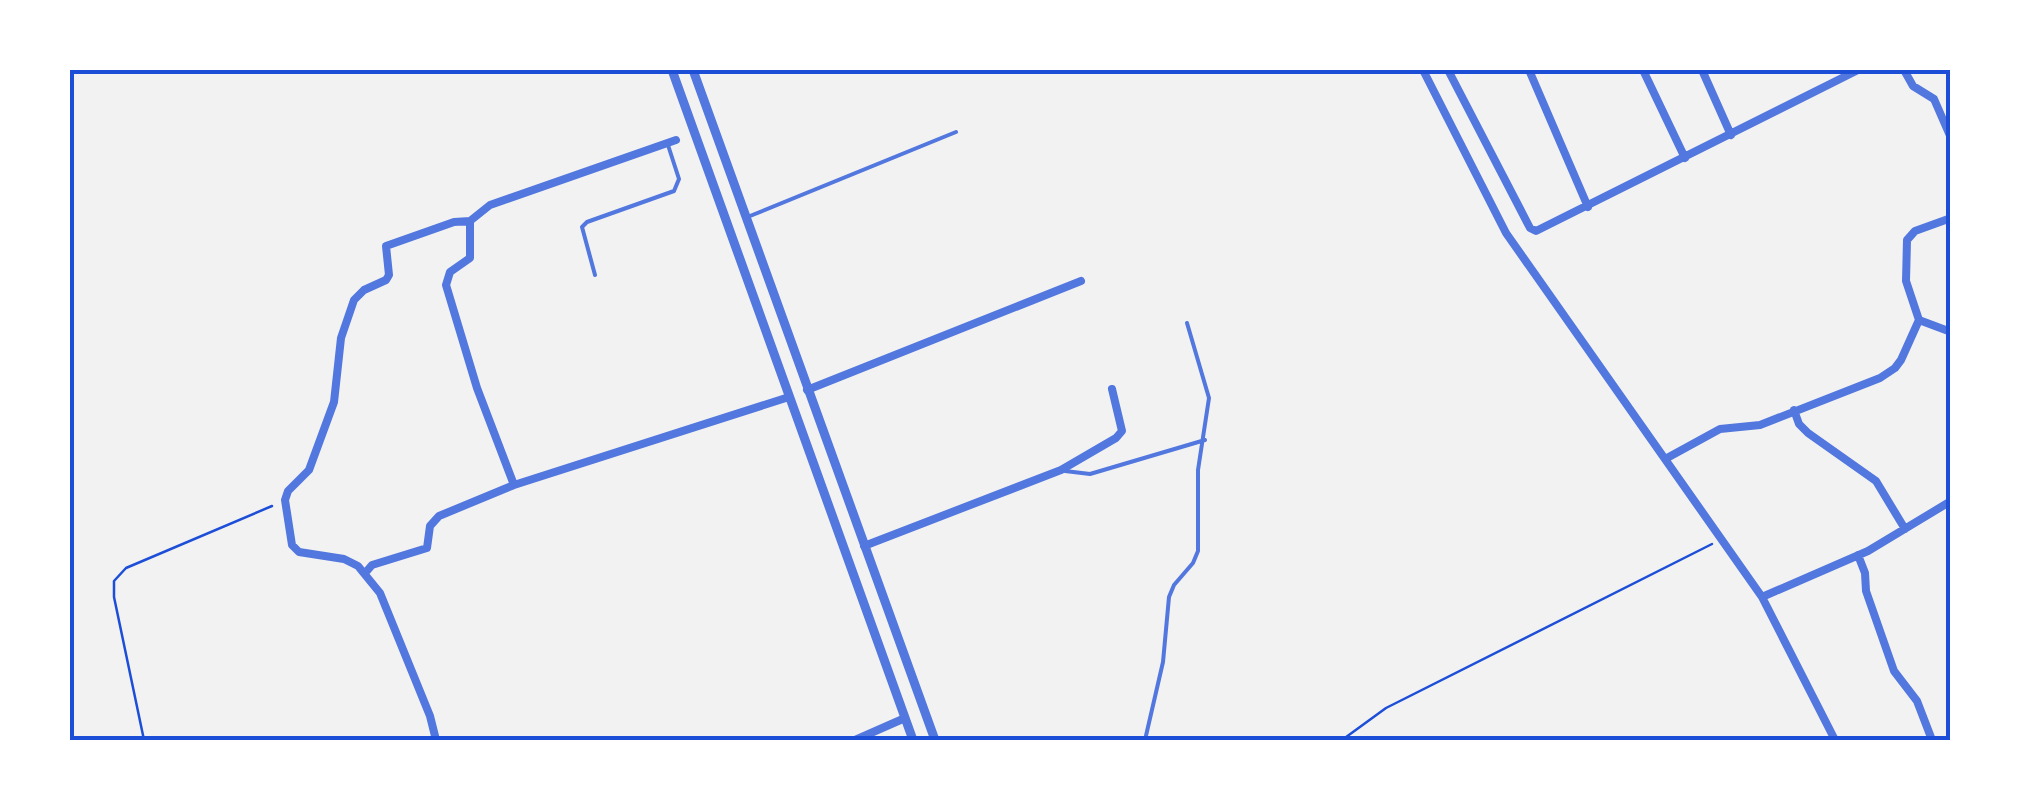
<svg xmlns="http://www.w3.org/2000/svg" width="2021" height="810" font-family="Jost,sans-serif">
  <rect width="100%" height="100%" fill="#f2f2f2"/>
  <g fill="none" stroke-linecap="round" stroke-linejoin="round">
    <path stroke="#1d4ed8" stroke-width="2.5" d="M144,740L114,597V581L126,568L272,506
      M1342,740L1386,708L1712,544"/>
    <path stroke="#5277de" stroke-width="4" d="M750,216L956,132
      M595,275L582,227L587,222L674,191L679,179L667,142
      M1065,471L1090,474L1205,440
      M1145,740L1163,662L1169,597L1174,585L1193,563L1198,551V470L1209,398L1187,323"/>
    <path stroke="#5277de" stroke-width="8" d="M1423,70L1506,233L1762,597L1835,740
      M1448,70L1530,228L1536,231L1858,70
      M1529,70L1588,207
      M1643,70L1685,158
      M1702,70L1731,135
      M1904,70L1913,86L1934,99L1951,138
      M1919,320L1951,332
      M807,390L1081,281
      M1794,410L1799,424L1808,433L1876,481L1905,529
      M1667,458L1720,429L1760,425L1880,378L1895,368L1901,360L1919,320L1906,281L1907,240L1915,231L1951,218
      M514,485L477,388L446,285L450,272L470,258V221L490,205L676,140
      M864,546L1061,470L1116,438L1122,431L1112,389
      M1858,555L1865,573L1866,591L1894,671L1917,701L1932,740
      M366,572L372,565L427,548L430,526L439,516L514,485L789,397
      M1762,597L1868,551L1951,501
      M436,740L430,716L380,593L358,566L344,559L299,552L292,545L285,500L288,491L309,470L334,402L341,338L354,300L364,290L386,280L389,275L386,246L454,222L470,221
      M855,740L905,718"/>
    <path stroke="#5277de" stroke-width="9" d="M672,70L913,740
      M693,70L935,740"/>
  </g>
  <rect width="2021" height="810" fill="none" stroke="#ffffff" stroke-width="145"/>
  <rect x="72" y="72" width="1876" height="666" fill="none" stroke="#1d4ed8" stroke-width="4"/>
</svg>
